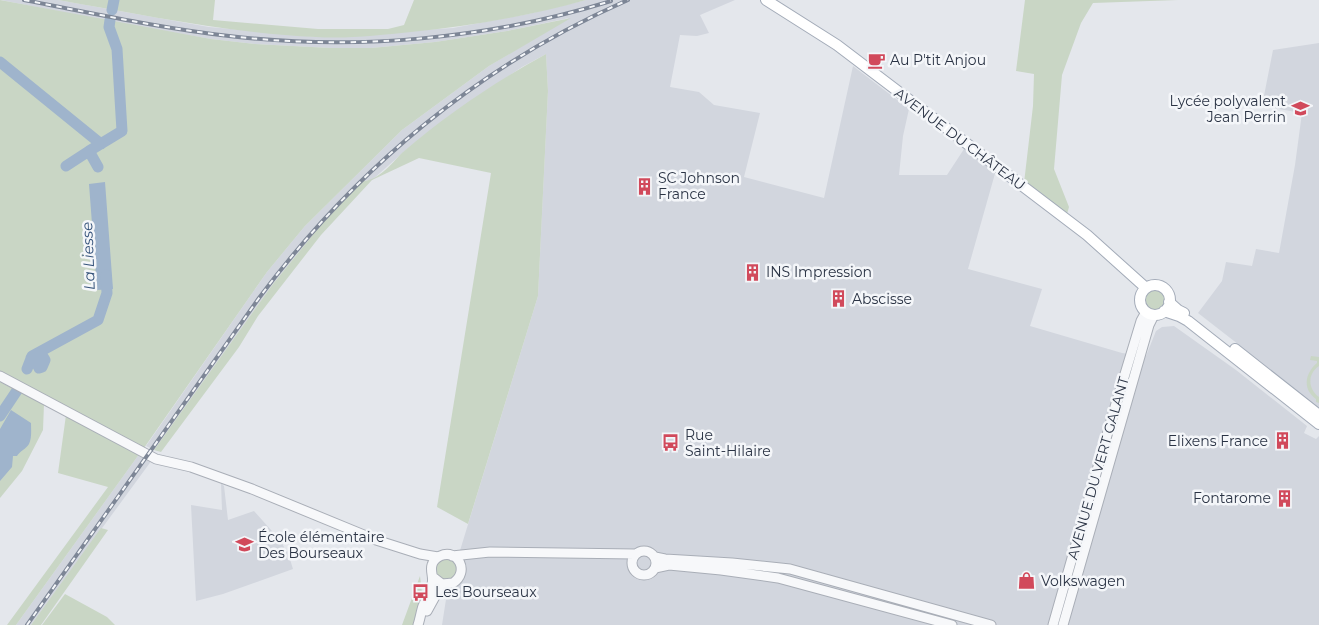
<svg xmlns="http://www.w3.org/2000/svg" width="1319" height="625" font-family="Montserrat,sans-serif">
  <rect width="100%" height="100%" fill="#e4e7ec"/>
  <path fill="#d2d6de" d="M1,0H58L209,27L318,37L453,28L528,14L586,0H735L700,15L709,33L697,36L680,35L670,87L699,92L714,105L760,113L744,177L824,198L853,66L909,109L903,136L899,175H947L966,146L996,170L968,269L1042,289L1030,326L1122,353L1146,356L1156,331L1162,327L1174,326L1236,370L1307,426L1304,433L1316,439L1319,436V625H442L447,593L538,296L548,91L546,54L522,67L461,108L406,150L372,180L363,181L320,226L273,284L154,450L146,446L267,272L305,226L402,130L489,66L569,18L507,31L435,42L371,48H331L255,44L211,39L112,22Z
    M1319,43V407L1198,313L1222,281L1226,262L1252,266L1256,249L1279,253L1295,165L1302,113L1262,106L1273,50Z
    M140,453L152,460L31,625H16Z
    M221,483L224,486L228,520L254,511L280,540L284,547L283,550L290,552L289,556L293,569L223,594L196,601L191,505L222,510Z"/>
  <path fill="#c9d6c5" d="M0,0L211,39L255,44L331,48H371L435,42L507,31L571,18L489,66L402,130L305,226L267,272L144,448L0,372Z
    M58,0H215L213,20L318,29H388L404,25L414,0H586C529,16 470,26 411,32C380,35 348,39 316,37C229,33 144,15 58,0Z
    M1025,0H1178L1093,3L1081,23L1062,75L1054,169L1069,207L1067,214L1024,183L1033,106L1034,74L1016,71Z
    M546,54L548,91L538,296L468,524L437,507L491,173L419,158L372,180L321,235L258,316L239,347L161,452L154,450L273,284L320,226L363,181C379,180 391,164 402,153C446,115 495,82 546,54Z
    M1144 300a11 11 0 1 1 22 0a11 11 0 1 1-22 0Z
    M1311,356L1319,357V366C1307,374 1308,389 1319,397V403L1316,402V399C1302,389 1305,373 1317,363V361L1310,360Z
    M0,382L44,404L43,430L22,471L0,498Z
    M66,415L140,453L16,625H7L108,487L58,473Z
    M101,528L108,530L41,625H31Z
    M435 570a11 11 0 1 1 22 0a11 11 0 1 1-22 0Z
    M420,576L422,593L413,625H402Z
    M65,594L107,617L115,625H42Z"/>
  <path fill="#9fb4cc" d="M105,182L113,289L97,290L89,184Z
    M11,410L31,423C31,429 32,438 29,444C26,449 20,451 17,456H13L12,467L0,481V429Z"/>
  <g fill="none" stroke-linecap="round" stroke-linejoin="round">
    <path stroke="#9fb4cc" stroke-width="11" d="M112,10L114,0
      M0,62L101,144
      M66,166L89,151
      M98,167L89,151L122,131L117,49L109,27L110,20
      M31,358L35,360L39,368L42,367L45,360L40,352
      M27,369L32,356L98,320L107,293L106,275
      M0,416L18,389"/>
    <defs>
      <path id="tertiary" d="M0,376L156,459L191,467L252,489L376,540L420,554L438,557
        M632 563a12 12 0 1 1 24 0a12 12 0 1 1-24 0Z
        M452,556L490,552L635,554
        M655,557L665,559L732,563L790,569L991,625
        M655,568L669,565L721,570L778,578L952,625
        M427,611L438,591L445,585
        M418,625C420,619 421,612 423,606C426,599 431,592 432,584C434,577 430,571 432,565C433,561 436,558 440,556C458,548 470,572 453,583L442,584L433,577
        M1053,625L1115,407L1141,321L1146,312
        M1063,625L1149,325L1154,315"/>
      <path id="primary" d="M766,0L837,45L1087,235L1146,288
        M1140 300a15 15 0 1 1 30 0a15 15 0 1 1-30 0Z
        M1169,302L1178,310L1184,313
        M1164,311L1179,316L1188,321L1319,424
        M1235,349L1319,415"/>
    </defs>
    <use href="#tertiary" stroke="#a9aeb7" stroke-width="11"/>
    <use href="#primary" stroke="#a3abb8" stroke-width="12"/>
    <use href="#tertiary" stroke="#f7f8fa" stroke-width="9"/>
    <use href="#primary" stroke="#fff" stroke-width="10"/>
    <defs>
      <path id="rail" d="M24,0C92,13 160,28 229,36C357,51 488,39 611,1
        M27,625L259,298C356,168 480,65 628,0"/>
    </defs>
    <use href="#rail" stroke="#7d8696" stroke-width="4"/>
    <use href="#rail" stroke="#f4f6f9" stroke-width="2" stroke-dasharray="5.5" stroke-linecap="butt"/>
  </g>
  <defs>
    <symbol id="cafe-bare" viewBox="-9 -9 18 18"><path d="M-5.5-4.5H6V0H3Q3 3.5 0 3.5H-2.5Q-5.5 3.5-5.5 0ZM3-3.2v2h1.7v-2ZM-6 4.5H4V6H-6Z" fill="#d1495b" stroke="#f4f6f9" stroke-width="2.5" paint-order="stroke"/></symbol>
    <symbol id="school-bare" viewBox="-9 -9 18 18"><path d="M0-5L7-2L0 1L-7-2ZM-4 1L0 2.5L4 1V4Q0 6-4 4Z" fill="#d1495b" stroke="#f4f6f9" stroke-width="2.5" paint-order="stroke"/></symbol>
    <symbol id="building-bare" viewBox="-9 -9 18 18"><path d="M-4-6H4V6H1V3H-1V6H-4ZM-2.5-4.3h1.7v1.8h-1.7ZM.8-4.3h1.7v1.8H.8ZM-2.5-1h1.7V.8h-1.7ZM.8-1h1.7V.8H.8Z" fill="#d1495b" stroke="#f4f6f9" stroke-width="2.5" paint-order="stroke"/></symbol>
    <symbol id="bus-bare" viewBox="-9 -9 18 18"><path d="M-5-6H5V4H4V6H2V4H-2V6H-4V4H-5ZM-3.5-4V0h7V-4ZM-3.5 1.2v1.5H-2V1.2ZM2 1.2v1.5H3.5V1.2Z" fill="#d1495b" stroke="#f4f6f9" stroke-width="2.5" paint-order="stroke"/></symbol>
    <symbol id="shop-bare" viewBox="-9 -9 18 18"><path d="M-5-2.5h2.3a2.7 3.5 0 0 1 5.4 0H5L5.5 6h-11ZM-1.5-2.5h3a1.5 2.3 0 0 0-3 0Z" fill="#d1495b" stroke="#f4f6f9" stroke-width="2.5" paint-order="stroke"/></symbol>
  </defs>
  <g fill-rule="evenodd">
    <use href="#cafe-bare" x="864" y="48" width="25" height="25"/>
    <use href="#school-bare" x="1288" y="96" width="25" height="25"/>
    <use href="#building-bare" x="632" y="174" width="25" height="25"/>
    <use href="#building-bare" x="740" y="260" width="25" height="25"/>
    <use href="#building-bare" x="826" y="286" width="25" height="25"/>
    <use href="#building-bare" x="1270" y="428" width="25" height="25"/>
    <use href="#bus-bare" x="658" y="430" width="25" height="25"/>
    <use href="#building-bare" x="1272" y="486" width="25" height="25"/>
    <use href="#school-bare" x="232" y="532" width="25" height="25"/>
    <use href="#shop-bare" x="1014" y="568" width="25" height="25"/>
    <use href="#bus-bare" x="408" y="580" width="25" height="25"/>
  </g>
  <g text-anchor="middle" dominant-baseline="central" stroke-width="5" stroke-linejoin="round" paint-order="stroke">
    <g font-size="14" fill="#2b3445" stroke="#f4f6f9" text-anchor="start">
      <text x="890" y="60">Au P'tit Anjou</text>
      <text x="1286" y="101" text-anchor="end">Lycée polyvalent<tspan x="1286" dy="16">Jean Perrin</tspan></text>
      <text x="658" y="178">SC Johnson<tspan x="658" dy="16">France</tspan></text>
      <text x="766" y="272">INS Impression</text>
      <text x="852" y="299">Abscisse</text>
      <text x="685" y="435">Rue<tspan x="685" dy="16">Saint-Hilaire</tspan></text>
      <text x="1268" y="441" text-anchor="end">Elixens France</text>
      <text x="1271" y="498" text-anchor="end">Fontarome</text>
      <text x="258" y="537">École élémentaire<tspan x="258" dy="16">Des Bourseaux</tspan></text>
      <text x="1041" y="581">Volkswagen</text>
      <text x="435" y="592">Les Bourseaux</text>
    </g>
    <g font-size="14" fill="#2b3445" stroke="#f4f6f9">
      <text transform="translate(960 139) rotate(37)">AVENUE DU CHÂTEAU</text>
      <text transform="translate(1098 468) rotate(-74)">AVENUE DU VERT GALANT</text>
    </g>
    <g font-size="15" font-style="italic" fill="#34527a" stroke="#f4f6f9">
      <text transform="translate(88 256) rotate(-92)">La Liesse</text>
    </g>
  </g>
</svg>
